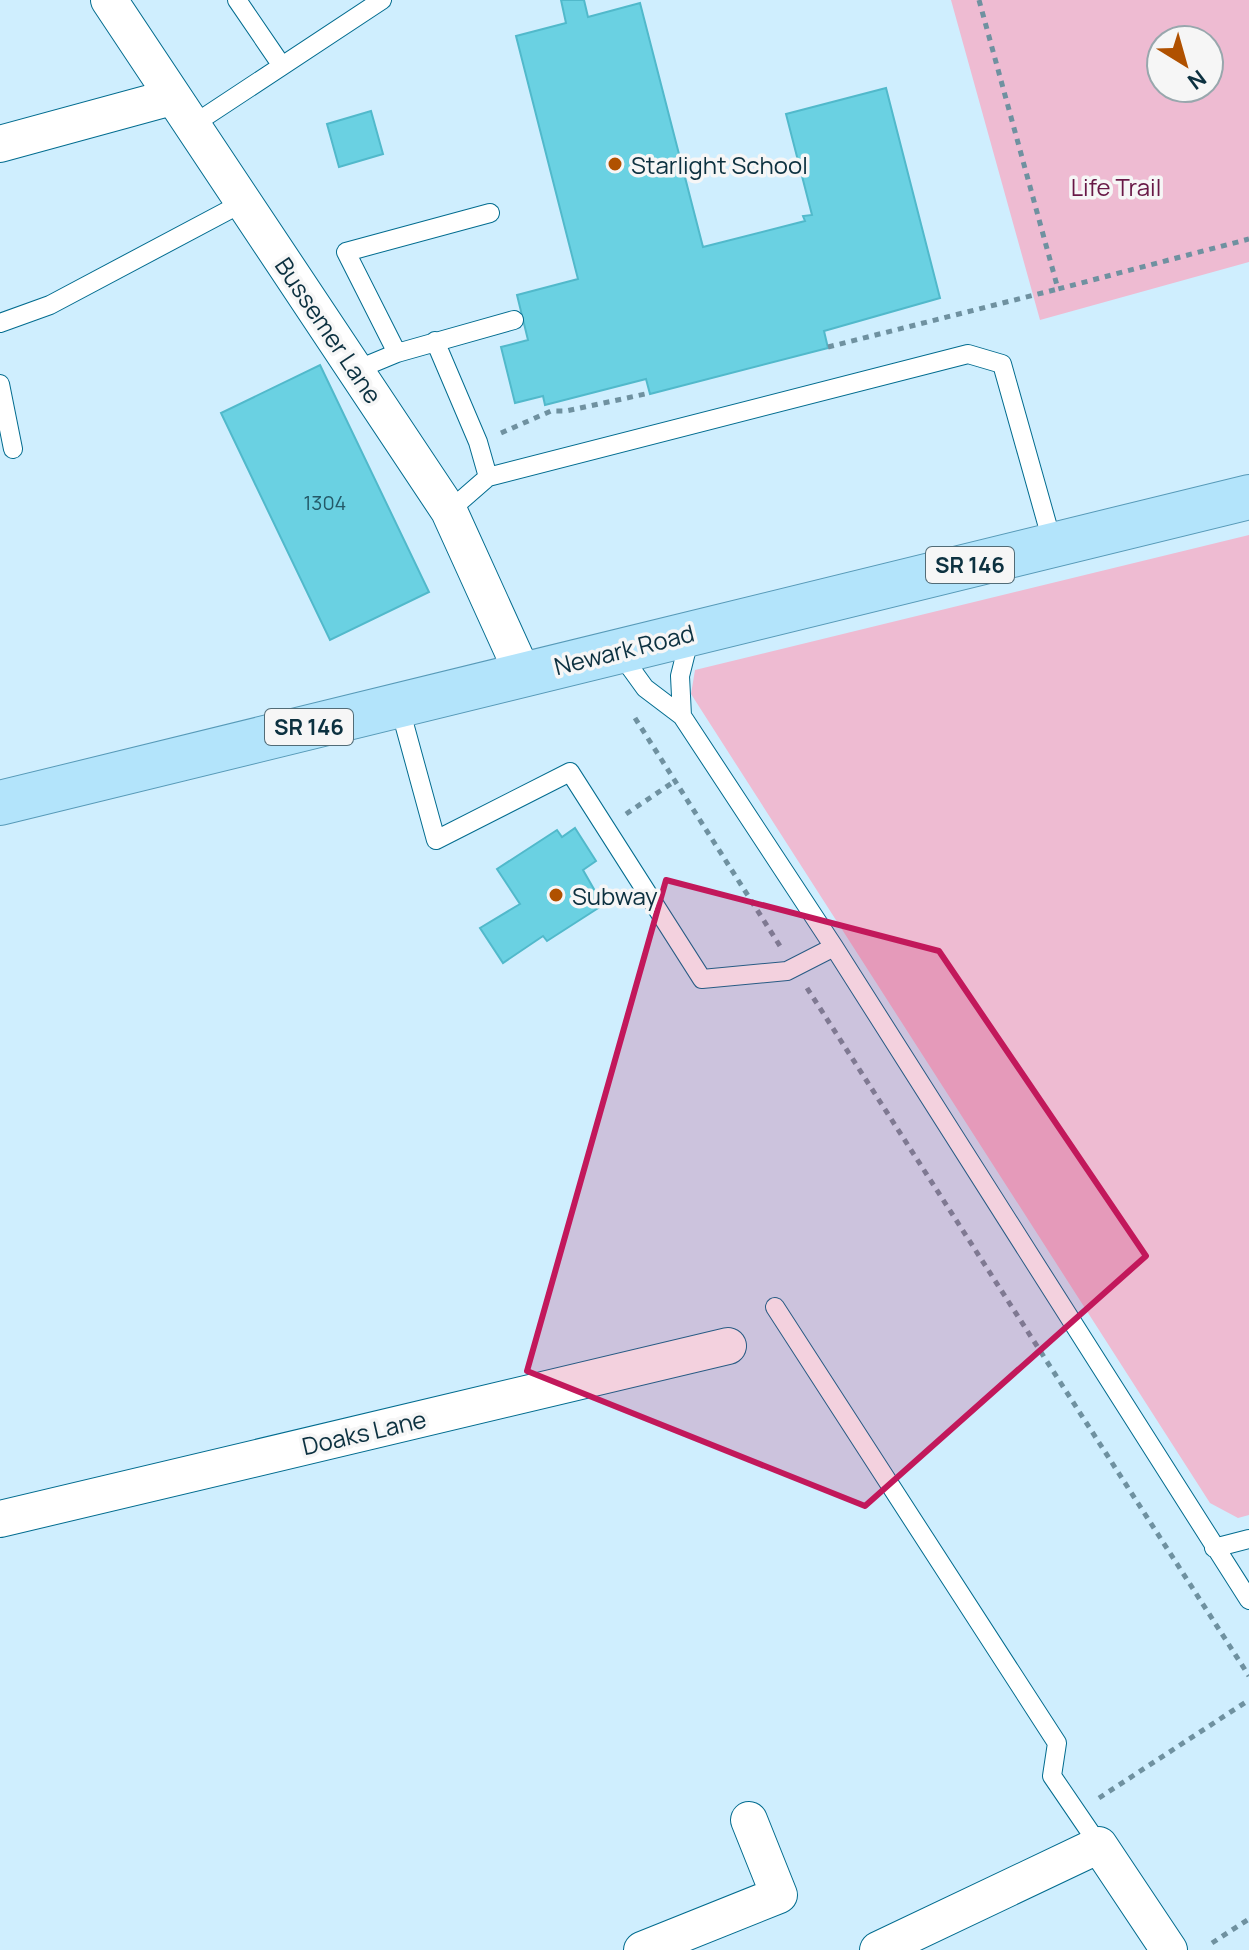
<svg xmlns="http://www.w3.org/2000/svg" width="1249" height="1950" font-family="Manrope,sans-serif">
  <rect width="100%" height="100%" fill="#cfeefe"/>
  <path fill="#eebbd2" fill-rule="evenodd" d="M951,0H1249V262L1040,320ZM1209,40V88H1161V40Z
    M1249,535V1515L1238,1518L1210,1503L691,694L695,670Z"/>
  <path fill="#6ad1e2" stroke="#51b9cb" stroke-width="2" d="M561,0H584L588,17L640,3L703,247L805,221L803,216L812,215L786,114L886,88L940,298L824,331L828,348L650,394L646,379L545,405L543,396L515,403L501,347L528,340L517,295L578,279L516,36L566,23Z
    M371,111L383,154L339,167L327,124Z
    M320,365L429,592L330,640L221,413Z
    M575,828L596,861L583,870L603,905L547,941L543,936L503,963L480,928L520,904L497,869L557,830L562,837Z"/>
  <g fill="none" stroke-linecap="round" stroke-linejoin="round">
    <defs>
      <path id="service" d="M237,0L282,66
        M191,126L382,0
        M0,323L50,305L244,202
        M435,341L478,442L488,477
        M397,353L346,252L490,213
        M356,370L397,353L514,320
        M0,384L13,449
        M449,511L488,477L968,354L1002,364L1053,545
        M619,652L645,688L682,716L834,947L1249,1600
        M399,705L436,840L570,772L702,979L787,971L834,947
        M682,716L680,676L690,636
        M775,1307L1057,1743L1052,1776L1099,1845
        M1214,1548L1249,1539"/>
      <path id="minor" d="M109,0L449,511L523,674
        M0,144L172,97
        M0,1519L728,1346
        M642,1950L779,1895L749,1820
        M878,1950L1099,1845L1169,1950"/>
      <path id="primary" d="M0,803L1249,497"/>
    </defs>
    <use href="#service" stroke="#026c8f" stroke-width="20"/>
    <use href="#minor" stroke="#026c8f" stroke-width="38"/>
    <use href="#primary" stroke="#579ab8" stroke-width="46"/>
    <path stroke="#6f91a0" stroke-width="5" stroke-dasharray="6 6" stroke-linecap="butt" d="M979,0L1058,289L1249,239
      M828,347L1058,289
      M501,433L551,411H566L650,393
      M635,718L780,946
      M626,814L675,781
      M807,988L1249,1676
      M1099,1798L1249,1700
      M1212,1943L1249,1919"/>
    <use href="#service" stroke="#fff" stroke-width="18"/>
    <use href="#minor" stroke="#fff" stroke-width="36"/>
    <use href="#primary" stroke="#b3e4fb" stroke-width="44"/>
  </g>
  <path fill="#c2185b" fill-opacity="0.2" stroke="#c2185b" stroke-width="6" stroke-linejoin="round" d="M666,880L939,951L1146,1256L865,1506L527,1371Z"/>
  <g fill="#b05100" stroke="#f6f6f6" stroke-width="3">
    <circle cx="615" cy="164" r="8"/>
    <circle cx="556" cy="895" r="8"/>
  </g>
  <g text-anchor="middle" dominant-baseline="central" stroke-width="7" stroke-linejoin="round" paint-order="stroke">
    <g font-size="20" fill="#245968">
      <text x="325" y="502">1304</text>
    </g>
    <g fill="#f6f6f6" stroke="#526c77" stroke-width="2">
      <rect x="926" y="547" width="88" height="36" rx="6"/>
      <rect x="265" y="709" width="88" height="36" rx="6"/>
    </g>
    <g font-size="22" font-weight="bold" fill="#0c3140">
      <text x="970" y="565">SR 146</text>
      <text x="309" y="727">SR 146</text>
    </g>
    <g font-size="24" fill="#0c3140" stroke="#f6f6f6" text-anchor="start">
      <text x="631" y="164">Starlight School</text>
      <text x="572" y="895">Subway</text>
    </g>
    <g font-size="24" fill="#681846" stroke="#f6f6f6">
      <text x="1116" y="186">Life Trail</text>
    </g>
    <g font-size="24" fill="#0c3140" stroke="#f6f6f6">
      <text transform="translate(329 330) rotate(56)">Bussemer Lane</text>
      <text transform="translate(624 649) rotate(-14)">Newark Road</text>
      <text transform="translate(364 1432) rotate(-13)">Doaks Lane</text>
    </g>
  </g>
  <g transform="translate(1185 64) rotate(143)"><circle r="38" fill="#f6f6f6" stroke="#98a7ad" stroke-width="2"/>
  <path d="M0-6L14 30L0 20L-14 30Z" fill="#b05100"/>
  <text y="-12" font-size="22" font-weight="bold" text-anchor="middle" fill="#0c3140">N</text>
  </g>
</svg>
